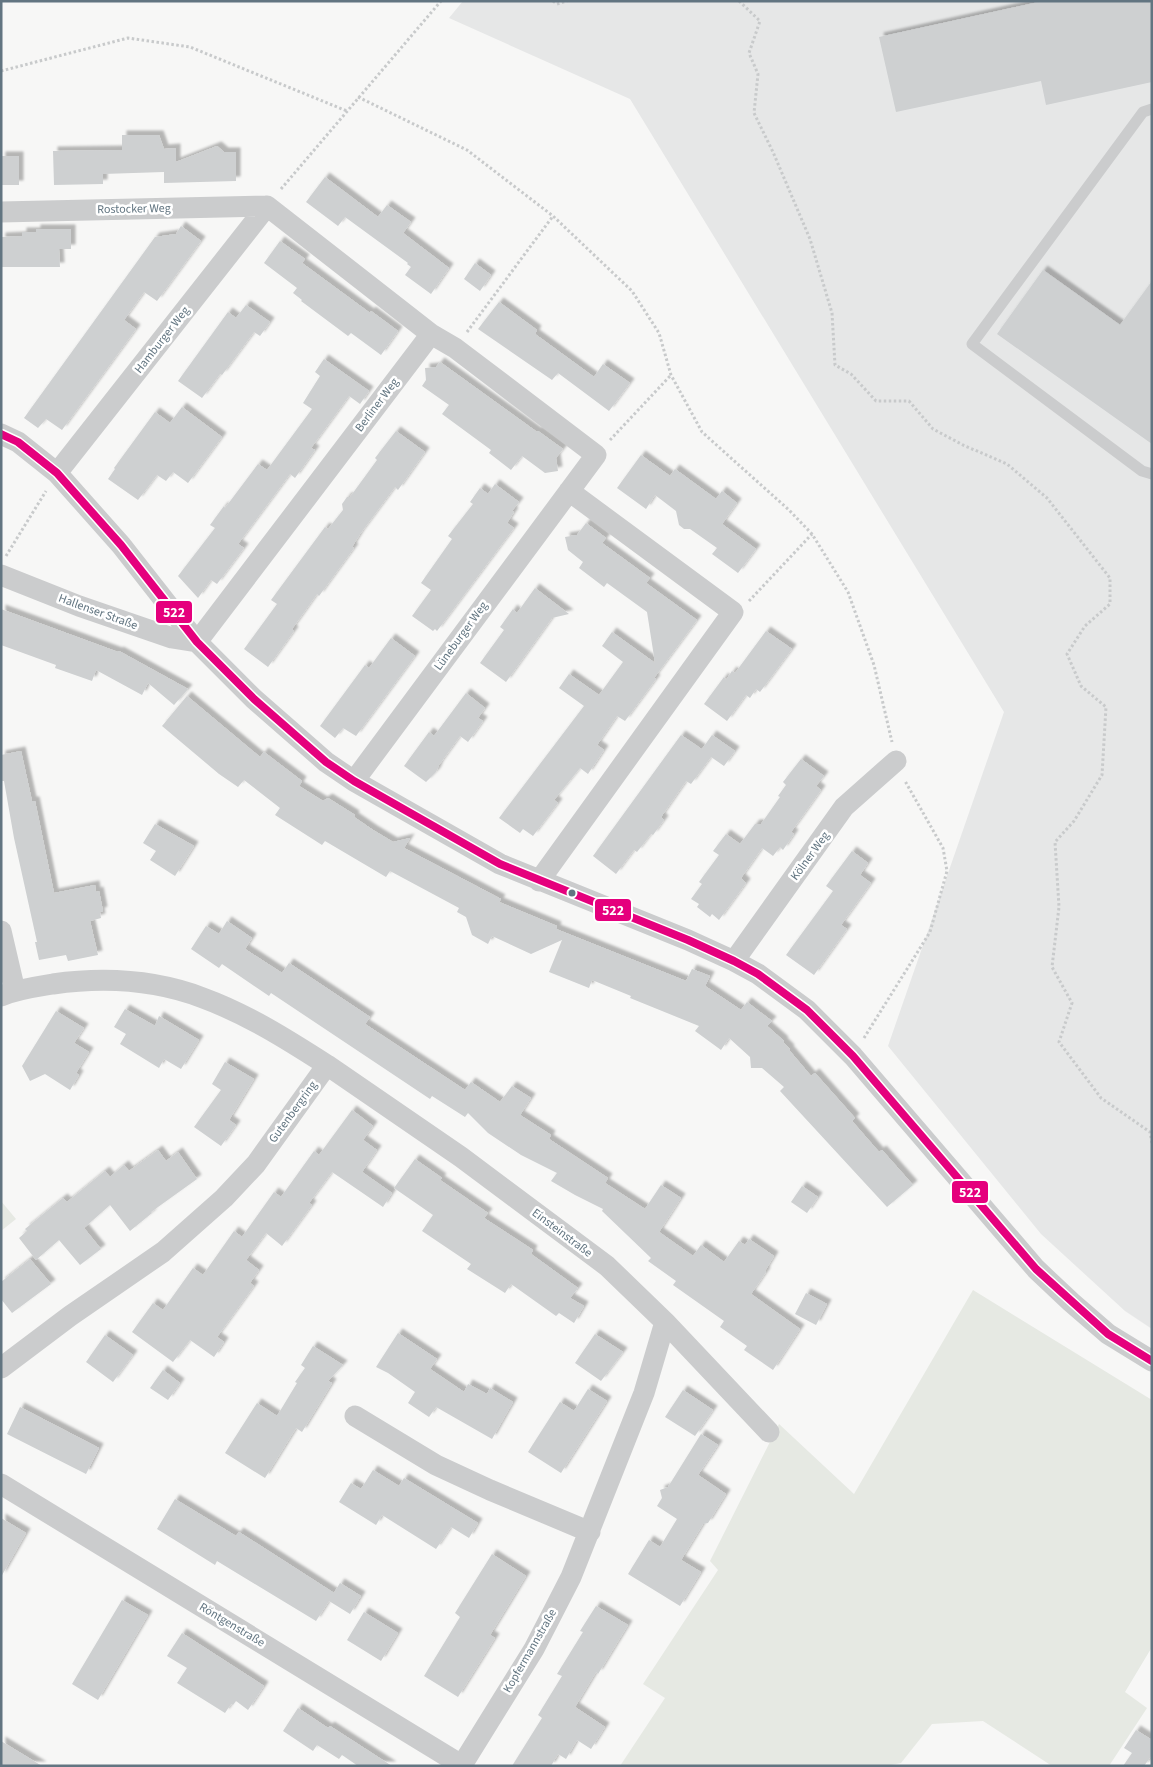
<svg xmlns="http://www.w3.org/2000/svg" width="1153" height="1767" font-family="'Source Sans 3',sans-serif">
  <defs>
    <filter id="shadow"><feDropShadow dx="4.5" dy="-4.5" stdDeviation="1" flood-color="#0004"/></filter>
  </defs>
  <rect width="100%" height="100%" fill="#f7f7f6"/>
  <path fill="#e6e7e7" d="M463,1H1152V1329L1125,1311L1041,1234L888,1046L1004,712L630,99L449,18Z"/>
  <path fill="#e6e9e3" d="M1,1201L16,1219L1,1231Z
    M973,1290L1152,1400V1647L1125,1692L1147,1708L1109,1766H1052L983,1721L932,1724L901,1763L886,1766H620L665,1698L643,1684L718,1570L710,1561L779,1424L854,1494Z"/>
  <path fill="#ced0d1" filter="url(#shadow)" d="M1043,1H1152V82L1046,105L1041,81L896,112L879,37Z
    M122,135H159L164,149L176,148V162L217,146L224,152H236V181L164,183V172L103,174V184L54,185L53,151L122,150Z
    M1,156H19V185H1Z
    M325,177L378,217L387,205L411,222L403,233L449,268L431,294L405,275L411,267L407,264L408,263L345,217L338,226L306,202Z
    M181,226L201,241L157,301L144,292L124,320L136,329L62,430L46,419L38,428L24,418L155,237L176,234Z
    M36,229H71V249H59L60,267H1V237L22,236V232H36Z
    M280,241L305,259L302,263L370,313L371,311L398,331L381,355L351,333L348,336L301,301L302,300L293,293L297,288L264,263Z
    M475,263L491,275L480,291L464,279Z
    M1043,270L1120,325L1152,281V444L997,334Z
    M499,302L537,330L535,334L594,377L603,364L630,383L609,411L558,373L552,380L478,329Z
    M246,305L270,322L260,336L254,332L222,375L220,374L202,398L178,381L228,312L236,318Z
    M324,359L369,391L360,404L349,396L311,448L315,450L295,478L290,474L238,544L244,548L217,584L211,580L198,598L178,576L215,528L210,525L224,506L225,508L258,464L267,470L312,409L303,403L320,376L315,372Z
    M440,362L537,432L538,431L563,449L556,458L558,471L545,473L522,456L511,470L489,453L491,450L442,414L449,405L422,386L426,380L425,368L436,367Z
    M182,407L222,437L188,483L173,472L166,481L157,475L138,500L108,479L115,469L114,468L155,412L170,423Z
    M396,431L425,452L398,490L395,487L360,534L352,547L354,548L319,596L317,594L292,629L294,631L268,667L244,649L277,604L271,600L325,527L328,529L343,510L342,504L347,497H350L377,460L375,458Z
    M641,455L670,476L675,469L716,499L722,491L737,503L722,524L756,549L738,573L712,554L717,548L690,529H684L679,525L676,511L655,495L646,509L617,488Z
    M495,484L519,502L512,511L514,512L507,523L514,528L437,631L435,629L433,631L412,616L431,590L421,583L452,539L448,536L473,504L470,502L480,488L488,494Z
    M586,523L606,538L602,543L650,578L646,583L697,620L654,678L656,679L625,721L617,716L597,745L604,750L588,774L580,768L554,800L558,803L533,836L523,829L520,833L499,818L584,706L559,688L569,674L599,695L623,662L602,646L612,632L655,663L647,612L607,583L604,587L579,568L583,562L568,550L565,537L577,535Z
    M535,588L569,614L552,618L506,682L480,663L504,630L500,627L513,609L517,613Z
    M1,609L118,652L119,651L188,689L174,705L148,683L142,695L96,670L92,681L55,668L56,665L1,645Z
    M766,631L792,649L760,692L756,689L750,698L746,695L727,721L704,704L724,677L726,680L732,671L735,673Z
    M391,638L415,656L356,736L343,728L335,738L320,726L365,665L369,668Z
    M466,693L485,708L478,718L483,721L468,742L460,736L439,765L436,772L426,782L404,766L429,732L434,736Z
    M187,696L260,757L264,752L302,781L299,786L323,801L328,798L355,815L354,817L373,830L393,842L410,838L404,848L501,899L499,902L557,926L556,929L686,981L692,969L710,976L705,986L741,1010L747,1002L772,1021L767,1026L784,1041L783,1042L790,1049L789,1050L811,1076L815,1073L855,1118L852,1121L879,1152L882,1150L913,1185L887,1207L780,1091L784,1087L762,1068H751L750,1057L729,1038L721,1050L695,1031L699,1026L630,998L631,996L592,980L589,988L549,972L562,940L531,954L492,936L488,944L472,935L466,917L457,912L459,908L390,871L386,877L325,841L322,845L275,815L280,808L244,780L238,787L219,774L162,726Z
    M681,735L706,752L702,749L712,735L735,751L724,766L711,757L691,784L686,781L661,817L664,820L653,835L651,834L637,852L634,850L616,874L593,856Z
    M21,751L32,801H35L54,893L95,885L96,892L99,891L103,911L100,912L101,918L90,921L98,955L68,961L66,955L39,960L35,942H37L14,838L4,781H1V755Z
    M801,759L824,776L816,786L821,790L791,832L794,834L783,850L780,847L773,856L762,848L741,878L746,883L719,920L712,914L710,917L697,907L699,904L691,899L702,884L699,882L719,855L713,851L726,834L740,844L755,824H761L780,797L778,796L786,785L783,782Z
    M155,824L194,846L175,876L150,860L156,851L143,843Z
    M852,851L868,863L860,875L871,883L841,925L847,929L814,975L786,955L833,891L826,886Z
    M227,921L252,938L245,949L282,973L289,963L370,1017L365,1024L465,1090L471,1082L500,1102L512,1086L531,1098L520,1115L551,1135L549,1139L608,1178L605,1183L645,1209L661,1185L681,1198L659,1232L693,1256L701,1245L724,1262L739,1241L745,1245L749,1239L774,1256L765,1271L766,1272L751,1294L800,1329L773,1370L744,1350L747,1346L720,1327L724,1321L673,1285L676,1281L648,1261L651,1258L602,1211L603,1209L575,1195L551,1181L557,1173L521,1155L488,1133L468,1113L465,1117L432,1096L430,1099L271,993L269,996L222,964L219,968L191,949L206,926L219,934Z
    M125,1009L155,1026L159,1016L199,1040L181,1069L164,1059L159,1068L120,1044L126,1034L114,1027Z
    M56,1011L84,1028L74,1043L89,1052L76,1073L79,1075L70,1090L45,1074L30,1081L22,1066Z
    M225,1062L254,1079L229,1120L236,1125L221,1146L194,1127L221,1090L212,1084Z
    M352,1110L373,1126L363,1140L377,1150L362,1172L392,1193L383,1207L332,1172L309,1203L312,1205L282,1246L266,1233L246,1260L259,1270L250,1283L254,1286L217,1337L224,1342L214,1357L190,1340L173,1362L132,1332L153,1303L163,1310L193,1268L203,1275L234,1231L242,1237L274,1192L281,1197L314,1151L319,1155Z
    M158,1150L166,1161L178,1152L197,1179L151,1212L152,1213L130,1231L110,1205L84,1228L101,1249L80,1265L59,1240L36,1260L19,1238L27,1231L25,1229L63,1198L67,1202L105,1171L110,1177L124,1165L129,1171Z
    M415,1159L442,1178L440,1180L488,1213L484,1218L533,1250L531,1254L578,1288L570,1298L584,1306L574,1323L559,1313L556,1316L511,1284L505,1293L467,1269L471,1264L422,1231L433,1215L394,1188Z
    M802,1186L818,1197L807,1213L791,1202Z
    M30,1259L51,1284L12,1313L1,1299V1282Z
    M806,1293L827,1304L816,1325L795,1314Z
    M398,1333L437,1359L430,1369L464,1392L468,1384L487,1394L490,1388L513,1402L492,1439L436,1407L429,1417L408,1403L415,1392L388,1373L376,1367Z
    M595,1334L623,1352L601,1381L575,1363Z
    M105,1335L133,1355L113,1382L86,1362Z
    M313,1346L343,1365L328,1381L332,1383L302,1432L296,1428L265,1478L225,1453L257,1403L277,1416L297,1383L295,1382L305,1368L301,1365Z
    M163,1370L180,1383L168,1400L150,1388Z
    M588,1389L607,1401L561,1473L528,1452L560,1402L574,1411Z
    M683,1390L713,1410L695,1436L665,1417Z
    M20,1407L99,1448L86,1474L7,1434Z
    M701,1434L718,1445L698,1475L726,1494L708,1523L703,1524L681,1560L701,1572L680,1606L628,1574L649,1540L660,1547L677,1519L657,1506L662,1498L660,1490L668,1487Z
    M373,1470L399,1486L404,1478L478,1523L469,1538L451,1527L436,1549L382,1515L376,1525L339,1502L351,1483L361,1489Z
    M175,1499L236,1536L239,1532L334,1593L316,1621L217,1561L215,1565L157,1529Z
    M1,1518L26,1533L1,1577Z
    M492,1554L526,1576L490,1635L495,1638L458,1697L424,1676L460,1617L455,1613Z
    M340,1583L361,1596L350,1614L329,1601Z
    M122,1600L148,1615L98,1700L72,1684Z
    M596,1606L628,1625L598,1674L596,1672L575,1707L605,1727L591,1749L577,1740L566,1759L558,1754L551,1766H512L542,1718L538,1715L562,1676L557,1674L583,1632L580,1631Z
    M364,1612L398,1633L381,1661L347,1640Z
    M182,1633L264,1686L248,1710L236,1701L233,1705L231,1704L225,1713L177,1683L187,1668L167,1656Z
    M298,1708L328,1728L330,1726L392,1766H358L342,1755L339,1759L317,1745L313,1751L283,1731Z
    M1136,1730L1152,1740V1755L1144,1766H1123L1132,1753L1124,1748Z
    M1,1741L42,1766H1Z"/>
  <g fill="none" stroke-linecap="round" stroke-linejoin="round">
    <path stroke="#c8cacb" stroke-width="3" stroke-dasharray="2.5 2.5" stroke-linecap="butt" d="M553,1L557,4L567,1
      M739,1L760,21L749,53L758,74L754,113L773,152L810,239L832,313L835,365L851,374L876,401H909L933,429L963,445L1007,464L1047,498L1110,578V604L1085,626L1067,654L1081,686L1106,707L1102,775L1074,821L1055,842L1059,907L1052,967L1072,1003L1059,1042L1101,1098L1150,1132L1152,1144
      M1,71L128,38L190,47L347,111
      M358,97L467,150L553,216L632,291L659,333L671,375L702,432L789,510L812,534L848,592L874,665L892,742
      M281,189L441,1
      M467,332L553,216
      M610,440L671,375
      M6,556L46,491
      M749,601L812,534
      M864,1038L930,932L947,871L943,848L905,781"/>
    <path stroke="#cbcccd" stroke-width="11" d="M1152,109L1143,112L972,344L1142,471L1152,474"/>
    <path stroke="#cbcccd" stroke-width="21" d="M1,212L267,206
      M1,434L18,442L57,473L121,545L197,642L254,699L326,762L354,781L500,864L688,940L734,961L758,974L807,1010L853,1056L1036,1269L1071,1302L1108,1334L1152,1361
      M57,473L267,206
      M1,575L79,606L172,638L197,642L431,334L267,206
      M354,781L596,455L455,348L431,334
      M539,881L733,612L569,491
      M1,931L15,991
      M734,961L844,807L896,761
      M1,996C18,989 35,987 53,984C103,977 156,980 203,998C247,1014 288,1040 327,1065L256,1164L224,1198L163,1252L70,1316L1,1368
      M327,1065L461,1157L607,1266L665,1322L769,1432
      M355,1416L436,1465L490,1490L590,1532
      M1,1484L463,1766
      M462,1765L534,1649L571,1577L644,1393L665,1322"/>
    <defs>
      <path id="bus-1" d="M1,434L18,442L57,473L121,545L197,642L254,699L326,762L354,781L500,864L688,940L734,961L758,974L807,1010L853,1056L1036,1269L1108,1334L1152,1361"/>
    </defs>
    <use href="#bus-1" stroke="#fff" stroke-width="11"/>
    <use href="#bus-1" stroke="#e5007d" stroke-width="8"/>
  </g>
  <circle fill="#627581" stroke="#fff" stroke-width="2" cx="572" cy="893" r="4.5"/>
  <g text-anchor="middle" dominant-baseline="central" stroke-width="5" stroke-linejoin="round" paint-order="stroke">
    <g font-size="12" fill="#627581" stroke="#fff">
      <text transform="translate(134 209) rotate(-1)">Rostocker Weg</text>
      <text transform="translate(162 340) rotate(-52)">Hamburger Weg</text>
      <text transform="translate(377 405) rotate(-53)">Berliner Weg</text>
      <text transform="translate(98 612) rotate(20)">Hallenser Straße</text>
      <text transform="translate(461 636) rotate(-54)">Lüneburger Weg</text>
      <text transform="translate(810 856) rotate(-54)">Kölner Weg</text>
      <text transform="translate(293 1112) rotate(-54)">Gutenbergring</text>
      <text transform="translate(562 1233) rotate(37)">Einsteinstraße</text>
      <text transform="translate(232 1625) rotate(31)">Röntgenstraße</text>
      <text transform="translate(530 1651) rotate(-60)">Kopfermannstraße</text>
    </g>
  </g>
  <g stroke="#fff" stroke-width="2">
    <rect x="155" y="600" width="38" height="24" rx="5" fill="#e5007d"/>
    <rect x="594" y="898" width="38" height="24" rx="5" fill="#e5007d"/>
    <rect x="951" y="1180" width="38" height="24" rx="5" fill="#e5007d"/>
  </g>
  <g font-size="14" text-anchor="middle" font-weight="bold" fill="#fff">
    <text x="174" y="617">522</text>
    <text x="613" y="915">522</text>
    <text x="970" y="1197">522</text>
  </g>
  <rect width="1153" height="1767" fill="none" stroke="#627581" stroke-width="5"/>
</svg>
